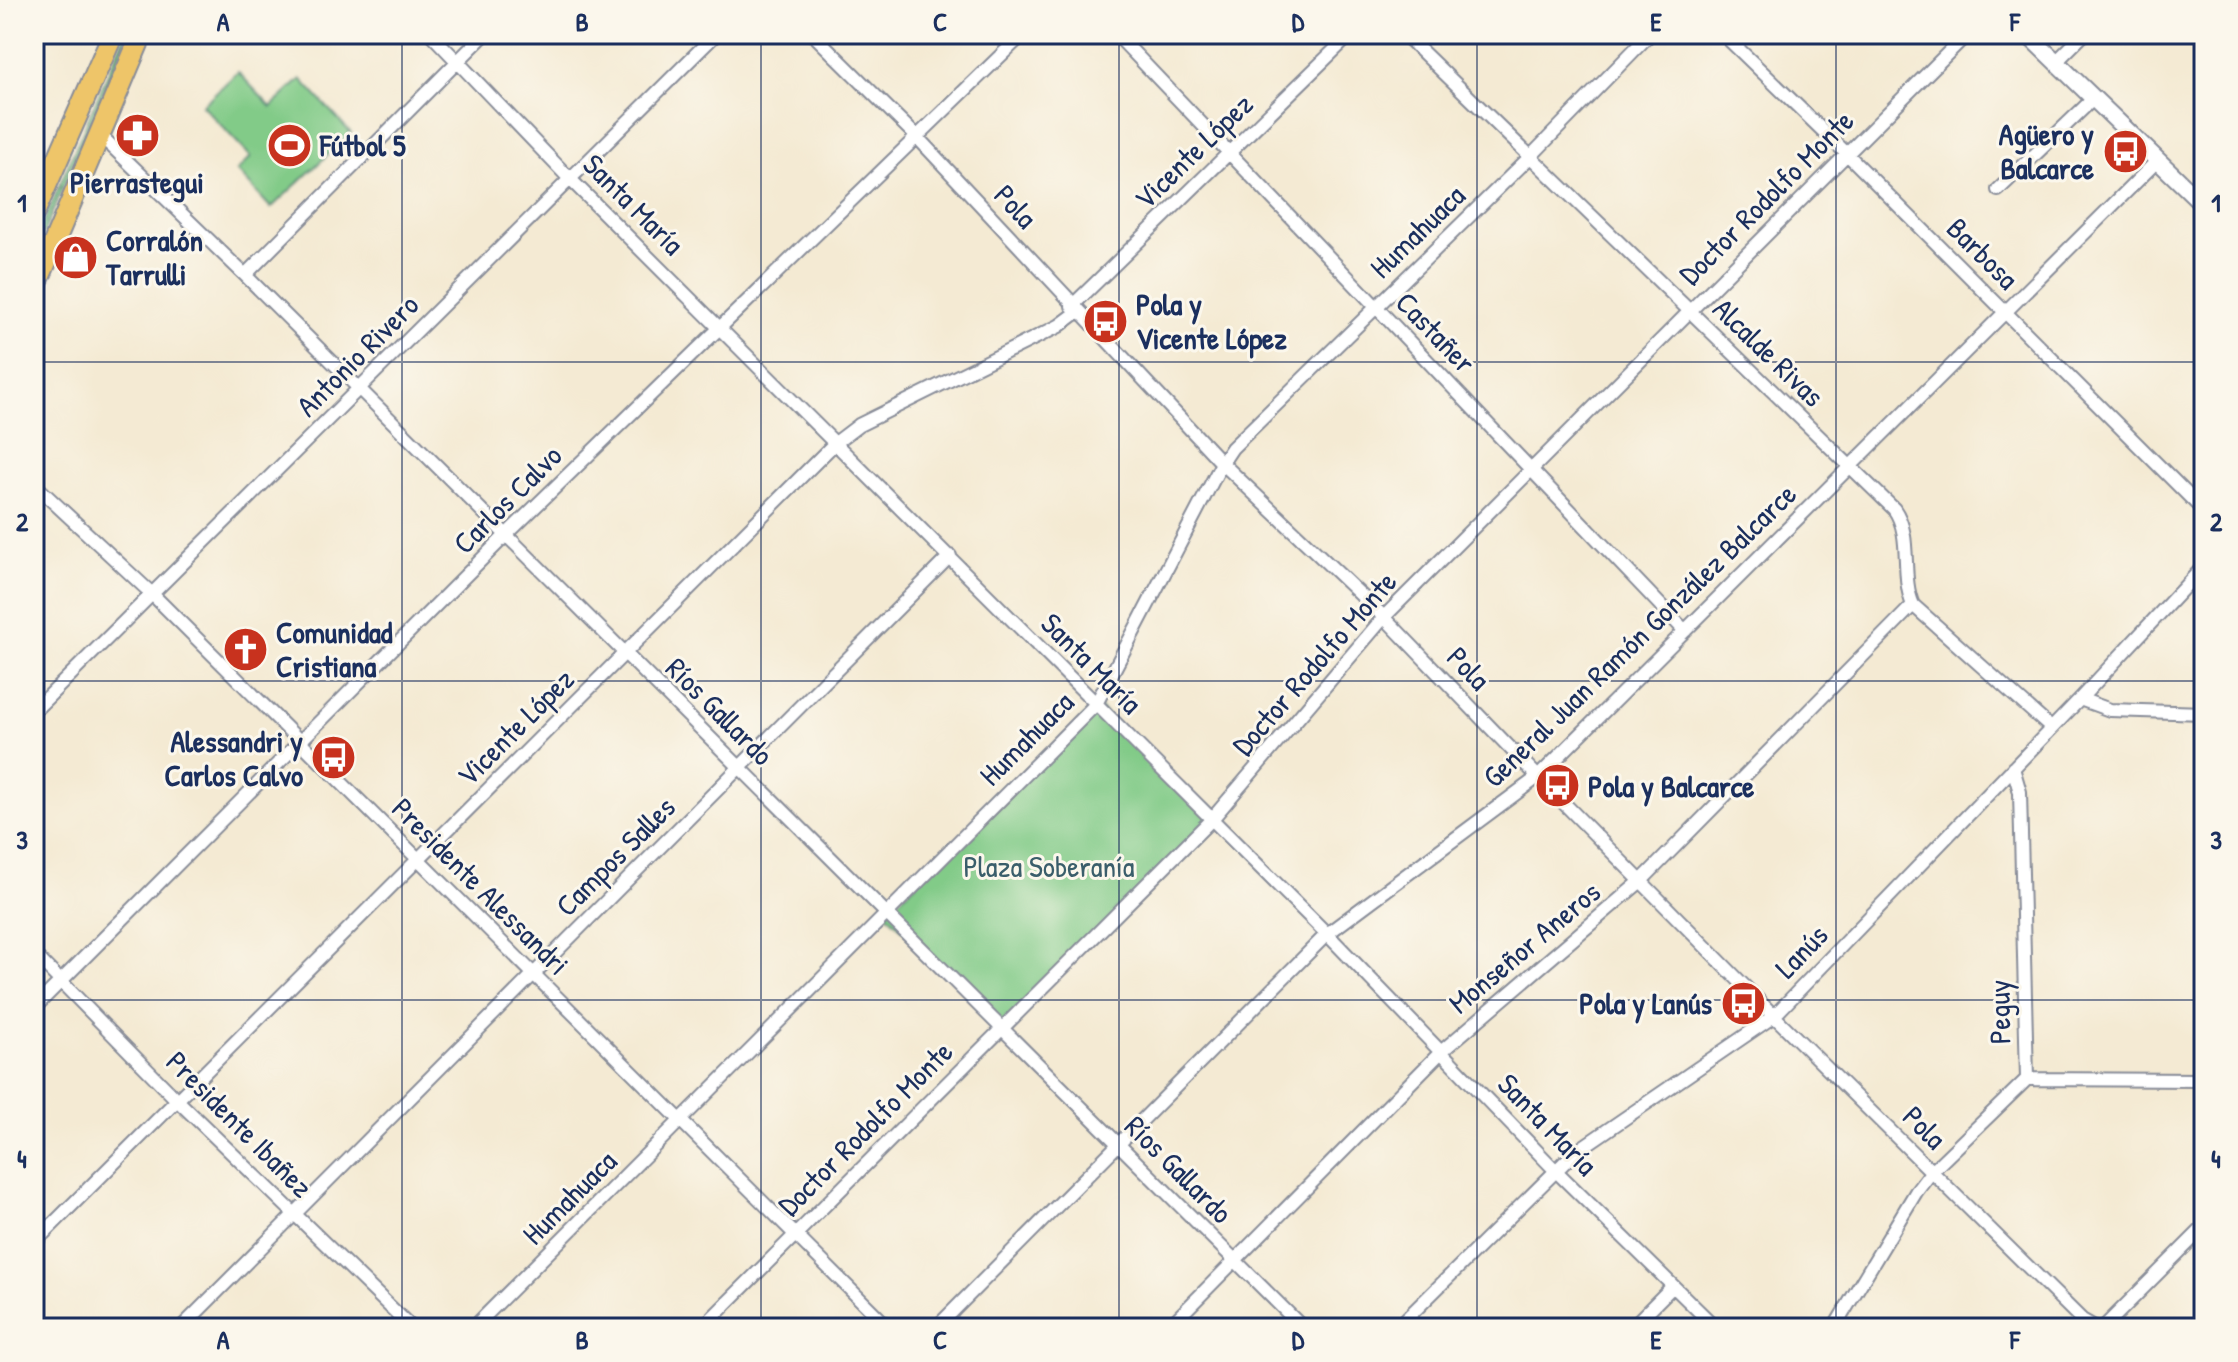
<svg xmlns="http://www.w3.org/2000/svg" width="2238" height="1362" font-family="'Patrick Hand',sans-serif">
  <defs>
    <pattern id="grass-dots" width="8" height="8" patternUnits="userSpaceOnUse" patternTransform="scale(2)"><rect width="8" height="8" fill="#82cb88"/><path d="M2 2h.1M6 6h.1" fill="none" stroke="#6aa572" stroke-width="1.8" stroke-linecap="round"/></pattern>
  </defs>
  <rect width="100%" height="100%" fill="#fbf7ec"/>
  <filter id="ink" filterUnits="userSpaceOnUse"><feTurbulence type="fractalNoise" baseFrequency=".0125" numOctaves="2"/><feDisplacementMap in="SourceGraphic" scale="16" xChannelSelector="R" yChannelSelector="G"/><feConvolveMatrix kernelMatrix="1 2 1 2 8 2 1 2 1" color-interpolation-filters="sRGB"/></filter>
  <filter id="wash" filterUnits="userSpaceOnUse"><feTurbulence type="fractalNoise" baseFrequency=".006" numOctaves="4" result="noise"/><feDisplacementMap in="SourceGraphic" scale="32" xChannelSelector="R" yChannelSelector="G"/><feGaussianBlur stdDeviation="1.8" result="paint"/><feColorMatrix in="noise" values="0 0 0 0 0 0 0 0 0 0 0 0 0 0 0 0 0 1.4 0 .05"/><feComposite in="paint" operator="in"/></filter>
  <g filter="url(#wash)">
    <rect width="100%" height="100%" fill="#f4ead3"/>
    <path fill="url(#grass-dots)" stroke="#4e7d73" stroke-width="2" d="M125,34H129L34,255V244Z"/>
    <path fill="#82cb88" stroke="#4e7d73" stroke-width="2" d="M238,72L271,107L301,79L351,133L271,208L237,171L251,157L202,105Z
      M1096,704L1212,819L1003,1027L886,913Z"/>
  </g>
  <g filter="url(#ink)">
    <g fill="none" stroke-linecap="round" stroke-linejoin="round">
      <defs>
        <path id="minor" d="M431,34L570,179L1327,934L1556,1171L1716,1328
          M813,34L917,137L1222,463L1384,617L1538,777L1774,1016L2082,1320L2096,1328
          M1116,34L1685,631
          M1404,34L1894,509C1913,536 1900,575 1913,605L2051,728
          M1723,34L1846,153L2204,511
          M2056,62L2084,34
          M99,134L245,275L1303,1328
          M1998,190L2093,99
          M245,275L485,34
          M1072,306L1351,34
          M34,484L151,593L889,1328
          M2080,699L2110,710L2204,713
          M34,711L716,34
          M2013,768L2020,792L2027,1079
          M34,954L176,1099L412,1328
          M34,1008L507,534L1023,34
          M2027,1079L2204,1080
          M34,1243L834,444L859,425L1059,326L1079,311
          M181,1328L950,556
          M473,1328L1096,704L1222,463L1232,448L1530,157L1650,34
          M702,1328L1212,819L1384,617L1967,34
          M936,1328L1327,934L1538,777L2157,161
          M1168,1328L1442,1051L1641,881L1913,605
          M1397,1328L1574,1153L1774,1016L2080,699L2204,566
          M1631,1328L1673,1286
          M1834,1328L1916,1192L1932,1171L2027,1079
          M2103,1328L2204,1227"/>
        <path id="tertiary" d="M2027,34L2204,205"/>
        <path id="primary" d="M34,213L113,34
          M34,290L142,34"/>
      </defs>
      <use href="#minor" stroke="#888c98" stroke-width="16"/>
      <use href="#tertiary" stroke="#888c98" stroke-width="20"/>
      <use href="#primary" stroke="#888c98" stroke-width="24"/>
      <use href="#minor" stroke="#fff" stroke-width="12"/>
      <use href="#tertiary" stroke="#fff" stroke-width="16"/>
      <use href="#primary" stroke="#eec569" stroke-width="20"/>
    </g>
  </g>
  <path fill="none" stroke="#1b2f5e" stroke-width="2" stroke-opacity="0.55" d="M402,34V1328M761,34V1328M1119,34V1328M1477,34V1328M1836,34V1328M34,362H2204M34,681H2204M34,1000H2204"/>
  <defs>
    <symbol id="pharmacy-disc" viewBox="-11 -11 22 22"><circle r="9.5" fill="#c8321e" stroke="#fbf7ec"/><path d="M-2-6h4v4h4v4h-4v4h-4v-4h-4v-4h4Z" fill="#fff"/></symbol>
    <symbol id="stadium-disc" viewBox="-11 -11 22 22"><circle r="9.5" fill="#c8321e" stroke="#fbf7ec"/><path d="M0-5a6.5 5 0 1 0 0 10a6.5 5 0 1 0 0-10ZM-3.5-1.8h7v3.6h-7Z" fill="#fff"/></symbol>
    <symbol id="bus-disc" viewBox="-11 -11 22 22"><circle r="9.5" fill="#c8321e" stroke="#fbf7ec"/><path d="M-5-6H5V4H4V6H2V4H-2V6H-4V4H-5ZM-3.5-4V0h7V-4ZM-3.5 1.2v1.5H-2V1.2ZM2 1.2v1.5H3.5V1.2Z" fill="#fff"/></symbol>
    <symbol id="shop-disc" viewBox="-11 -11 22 22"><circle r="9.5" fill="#c8321e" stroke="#fbf7ec"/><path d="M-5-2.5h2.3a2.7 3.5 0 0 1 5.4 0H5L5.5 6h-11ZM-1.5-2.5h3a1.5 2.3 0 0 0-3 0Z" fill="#fff"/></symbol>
    <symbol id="church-disc" viewBox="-11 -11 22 22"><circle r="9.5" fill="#c8321e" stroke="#fbf7ec"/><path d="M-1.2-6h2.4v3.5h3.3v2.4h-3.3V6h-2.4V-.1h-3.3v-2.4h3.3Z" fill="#fff"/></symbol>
  </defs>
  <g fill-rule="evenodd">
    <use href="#pharmacy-disc" x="112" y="110" width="51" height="51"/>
    <use href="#stadium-disc" x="264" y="120" width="51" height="51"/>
    <use href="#bus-disc" x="2100" y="126" width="51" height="51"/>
    <use href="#shop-disc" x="50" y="232" width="51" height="51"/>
    <use href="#bus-disc" x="1080" y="296" width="51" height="51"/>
    <use href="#church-disc" x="220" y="624" width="51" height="51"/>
    <use href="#bus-disc" x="308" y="732" width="51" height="51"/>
    <use href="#bus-disc" x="1532" y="760" width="51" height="51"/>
    <use href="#bus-disc" x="1718" y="978" width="51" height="51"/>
  </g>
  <g text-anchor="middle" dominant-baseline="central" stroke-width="6" stroke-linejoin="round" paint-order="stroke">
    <g font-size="30" font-weight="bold" fill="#1b2f5e" stroke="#fbf7ec" text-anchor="start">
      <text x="2094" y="134" text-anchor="end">Agüero y<tspan x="2094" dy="34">Balcarce</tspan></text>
      <text x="320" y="145">Fútbol 5</text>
      <text x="137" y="182" text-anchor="middle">Pierrastegui</text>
      <text x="106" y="240">Corralón<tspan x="106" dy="34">Tarrulli</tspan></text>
      <text x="1136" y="304">Pola y<tspan x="1136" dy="34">Vicente López</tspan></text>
      <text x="276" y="632">Comunidad<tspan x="276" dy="34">Cristiana</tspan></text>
      <text x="303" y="741" text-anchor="end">Alessandri y<tspan x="303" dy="34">Carlos Calvo</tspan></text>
      <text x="1588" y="786">Pola y Balcarce</text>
      <text x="1712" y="1003" text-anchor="end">Pola y Lanús</text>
    </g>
    <g font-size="30" fill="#1b2f5e" stroke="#fbf7ec">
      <text transform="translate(1193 151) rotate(-44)">Vicente López</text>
      <text transform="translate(1766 197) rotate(-45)">Doctor Rodolfo Monte</text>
      <text transform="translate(634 204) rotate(45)">Santa María</text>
      <text transform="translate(1016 206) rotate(47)">Pola</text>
      <text transform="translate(1417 231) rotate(-44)">Humahuaca</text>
      <text transform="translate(1983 253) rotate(45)">Barbosa</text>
      <text transform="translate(1436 332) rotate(46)">Castañer</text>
      <text transform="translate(1769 352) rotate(44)">Alcalde Rivas</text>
      <text transform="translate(357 355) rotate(-45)">Antonio Rivero</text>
      <text transform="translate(507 499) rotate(-45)">Carlos Calvo</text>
      <text transform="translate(1639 635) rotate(-44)">General Juan Ramón González Balcarce</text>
      <text transform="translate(1092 663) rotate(45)">Santa María</text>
      <text transform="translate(1314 663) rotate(-49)">Doctor Rodolfo Monte</text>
      <text transform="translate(1469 668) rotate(46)">Pola</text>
      <text transform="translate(720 711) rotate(45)">Ríos Gallardo</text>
      <text transform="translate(515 727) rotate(-45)">Vicente López</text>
      <text transform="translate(1026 738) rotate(-45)">Humahuaca</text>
      <text transform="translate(615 856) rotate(-45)">Campos Salles</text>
      <text transform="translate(481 886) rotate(45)">Presidente Alessandri</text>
      <text transform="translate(1524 947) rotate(-40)">Monseñor Aneros</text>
      <text transform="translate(1801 951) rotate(-46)">Lanús</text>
      <text transform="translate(1999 1012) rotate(-91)">Peguy</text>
      <text transform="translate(240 1124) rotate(45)">Presidente Ibañez</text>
      <text transform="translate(1548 1124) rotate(46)">Santa María</text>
      <text transform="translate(1925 1127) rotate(45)">Pola</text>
      <text transform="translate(865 1128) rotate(-45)">Doctor Rodolfo Monte</text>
      <text transform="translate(1179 1169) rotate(45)">Ríos Gallardo</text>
      <text transform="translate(569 1197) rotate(-45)">Humahuaca</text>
    </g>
    <g font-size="30" fill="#3a5e6b" stroke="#fbf7ec">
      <text x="1049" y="866">Plaza Soberanía</text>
    </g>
  </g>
  <rect width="2238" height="1362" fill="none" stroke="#fbf7ec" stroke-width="88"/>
  <rect x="44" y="44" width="2150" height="1274" fill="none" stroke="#1b2f5e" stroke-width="3"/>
  <g font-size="26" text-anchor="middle" font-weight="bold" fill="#1b2f5e">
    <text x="223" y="31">A</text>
    <text x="582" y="31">B</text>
    <text x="940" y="31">C</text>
    <text x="1298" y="31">D</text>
    <text x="1656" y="31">E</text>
    <text x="2015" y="31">F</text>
    <text x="22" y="212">1</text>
    <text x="2216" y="212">1</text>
    <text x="22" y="531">2</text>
    <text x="2216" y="531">2</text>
    <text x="22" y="849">3</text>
    <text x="2216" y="849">3</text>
    <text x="22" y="1168">4</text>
    <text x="2216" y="1168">4</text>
    <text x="223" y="1349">A</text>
    <text x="582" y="1349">B</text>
    <text x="940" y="1349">C</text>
    <text x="1298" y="1349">D</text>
    <text x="1656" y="1349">E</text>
    <text x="2015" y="1349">F</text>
  </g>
</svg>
